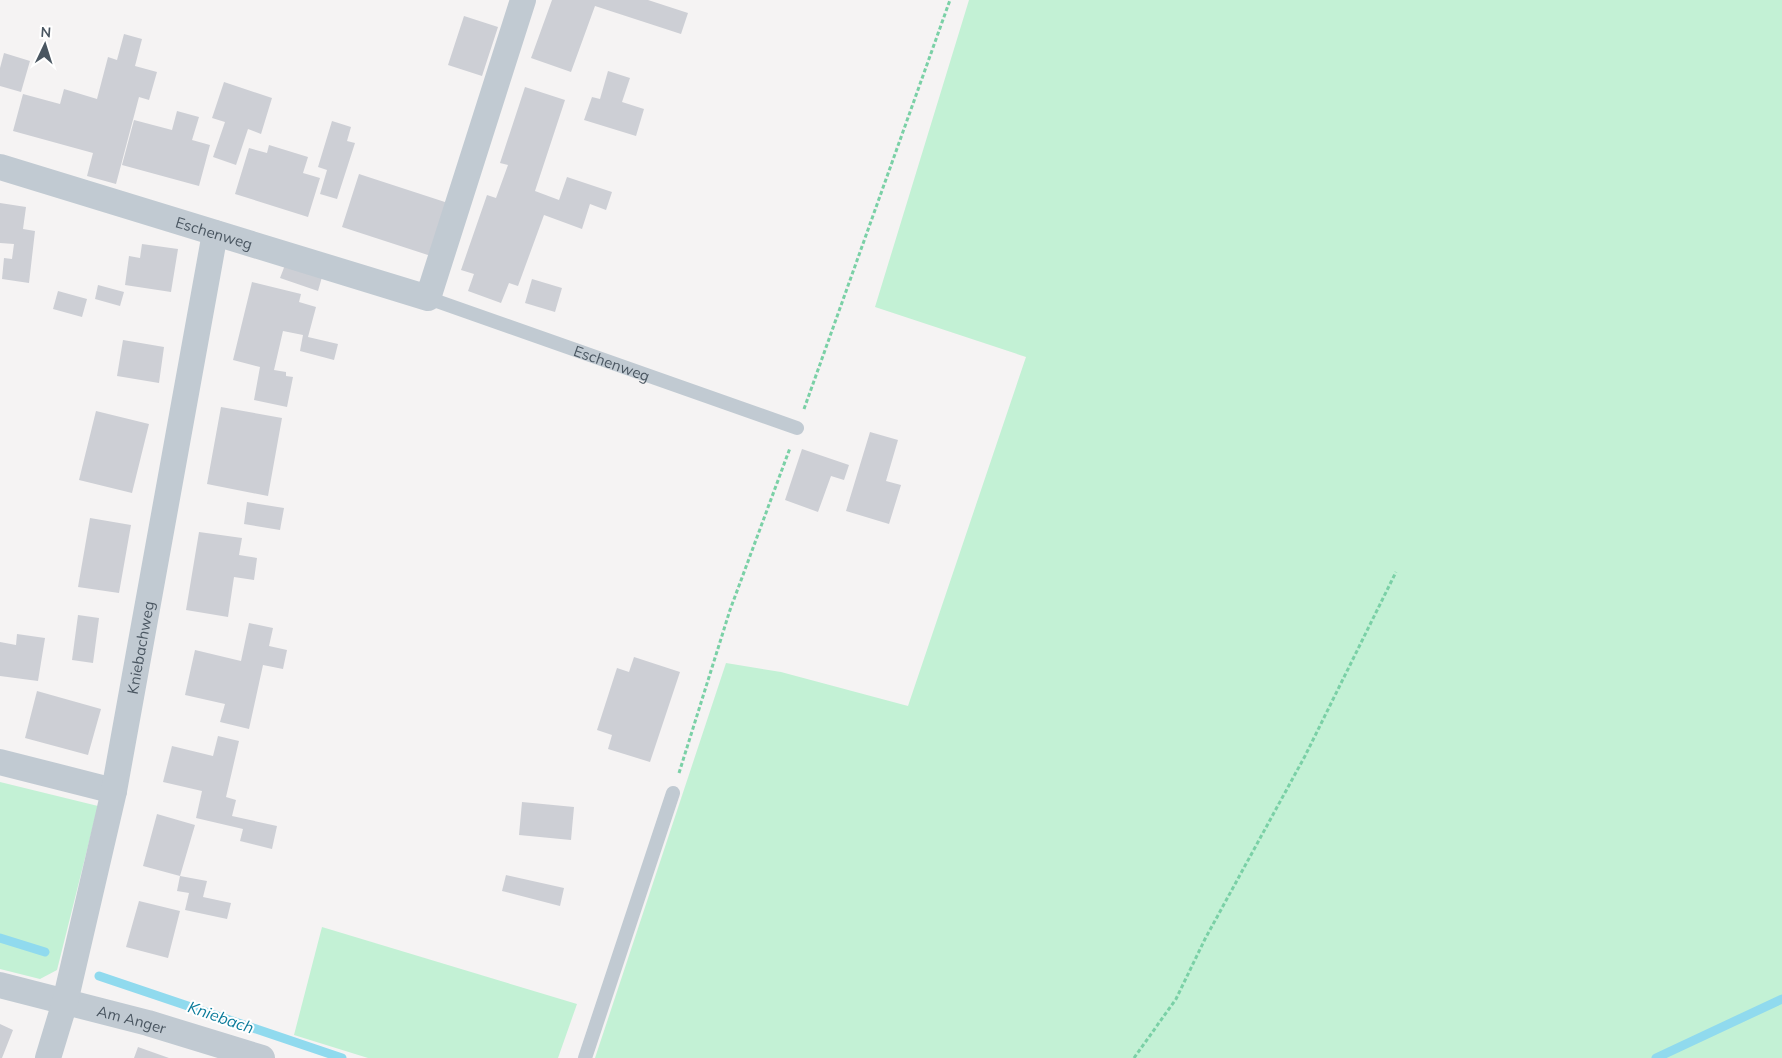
<svg xmlns="http://www.w3.org/2000/svg" width="1782" height="1058" font-family="Mulish,sans-serif">
  <rect width="100%" height="100%" fill="#f5f3f3"/>
  <path fill="#c3f1d5" d="M969,0H1782V1058H595L726,663L781,672L908,706L1026,357L875,307Z
    M0,782L98,806L57,970L40,979L0,969Z
    M322,927L577,1004L558,1058H368L294,1035Z"/>
  <g fill="none" stroke-linecap="round" stroke-linejoin="round">
    <path stroke="#90daee" stroke-width="9" d="M0,938L45,952
      M99,976L342,1058
      M1656,1058L1782,999"/>
  </g>
  <path fill="#cdcfd5" d="M552,0H648L688,13L681,34L595,6L571,72L531,58Z
    M464,16L498,27L482,76L448,65Z
    M124,34L142,39L135,66L157,72L149,100L139,97L116,184L87,176L93,153L13,131L23,94L60,104L64,89L97,99L108,57L117,60Z
    M4,53L30,61L21,92L0,86V68Z
    M608,71L630,78L622,102L644,109L636,136L584,120L592,97L600,99Z
    M224,82L272,98L261,134L248,129L236,165L213,157L225,122L212,118Z
    M525,87L565,100L535,191L559,200L567,177L612,192L606,210L590,204L582,229L544,215L518,286L509,283L501,303L468,291L474,274L461,270L487,195L496,198L508,165L500,163Z
    M177,111L199,117L192,140L210,145L199,186L122,165L134,120L172,130Z
    M332,121L351,127L347,141L355,143L337,199L320,194L327,170L318,167Z
    M269,145L308,157L303,173L320,178L308,217L235,194L249,148L267,153Z
    M359,174L448,203L431,256L342,227Z
    M0,203L26,207L23,229L35,231L29,283L2,279L4,258L12,259L14,244L0,243Z
    M142,244L178,249L171,292L125,285L129,256L140,258Z
    M285,265L322,277L318,291L280,278Z
    M532,279L562,288L555,312L525,303Z
    M252,282L301,294L299,302L316,307L308,337L338,344L334,360L300,351L303,335L283,331L274,370L286,372V376L293,377L287,407L254,400L260,367L233,360Z
    M98,285L124,292L120,306L95,299Z
    M58,291L87,299L82,317L53,309Z
    M123,340L164,347L159,383L117,376Z
    M221,407L282,418L268,496L207,484Z
    M96,411L149,424L132,493L79,480Z
    M870,432L898,440L886,481L901,485L889,524L846,511Z
    M802,449L849,465L844,480L831,476L818,512L785,500Z
    M247,502L284,508L280,530L244,524Z
    M90,518L131,525L119,593L78,587Z
    M199,532L242,538L239,555L257,558L254,580L234,577L228,617L186,610Z
    M78,615L99,618L93,663L72,660Z
    M249,623L273,628L269,646L287,650L283,669L263,665L249,729L220,722L225,704L185,695L195,650L241,661Z
    M17,634L45,638L38,681L0,676V642L16,645Z
    M634,657L680,672L650,762L608,749L612,735L597,730L617,668L629,672Z
    M37,691L101,709L88,755L25,738Z
    M218,736L239,741L226,797L236,800L232,816L277,826L272,849L240,841L243,829L196,818L202,791L163,782L172,746L213,756Z
    M522,802L574,807L571,840L519,835Z
    M157,814L195,825L180,876L143,866Z
    M506,875L564,888L560,906L502,891Z
    M180,876L207,881L203,897L231,903L227,919L185,910L189,893L177,891Z
    M139,901L180,911L168,958L126,947Z
    M0,1024L13,1030L2,1058H0Z
    M138,1047L169,1058H134Z"/>
  <g fill="none" stroke-linecap="round" stroke-linejoin="round">
    <path stroke="#7ad0a6" stroke-width="3" stroke-dasharray="4 2.5" stroke-linecap="butt" d="M804,409L950,0
      M679,773L730,610L790,448
      M1134,1058L1176,999L1205,939L1305,756L1396,572"/>
    <g stroke="#c1cad2" stroke-width="14">
      <path id="s1" d="M428,298L797,428"/>
      <path d="M585,1058L673,793"/>
    </g>
    <g stroke="#c1cad2" stroke-width="26">
      <path id="s2" d="M0,167L428,298L523,0"/>
      <path d="M0,762L114,791"/>
      <path id="s3" d="M0,985L148,1023L262,1058"/>
      <path id="s4" d="M48,1058L65,1002L114,791L215,233"/>
    </g>
  </g>
  <g text-anchor="middle" dominant-baseline="central" stroke-width="4" stroke-linejoin="round" paint-order="stroke">
    <g font-size="15" fill="#4a5661" stroke="#fff">
      <text stroke="none"><textPath href="#s2" startOffset="224">Eschenweg</textPath></text>
      <text stroke="none"><textPath href="#s1" startOffset="195">Eschenweg</textPath></text>
      <text stroke="none"><textPath href="#s4" startOffset="421">Kniebachweg</textPath></text>
      <text stroke="none"><textPath href="#s3" startOffset="136">Am Anger</textPath></text>
    </g>
    <g font-size="16" font-style="italic" fill="#0c7c9b" stroke="#fff">
      <text transform="translate(221 1017) rotate(19)">Kniebach</text>
    </g>
  </g>
  <g transform="translate(45 45) rotate(4)" stroke="#ffffff" stroke-width="4" paint-order="stroke">
  <path d="M0-4L9 19L0 12L-9 19Z" fill="#4a5661"/>
  <text y="-8" font-size="14" font-weight="bold" text-anchor="middle" fill="#4a5661">N</text>
  </g>
</svg>
